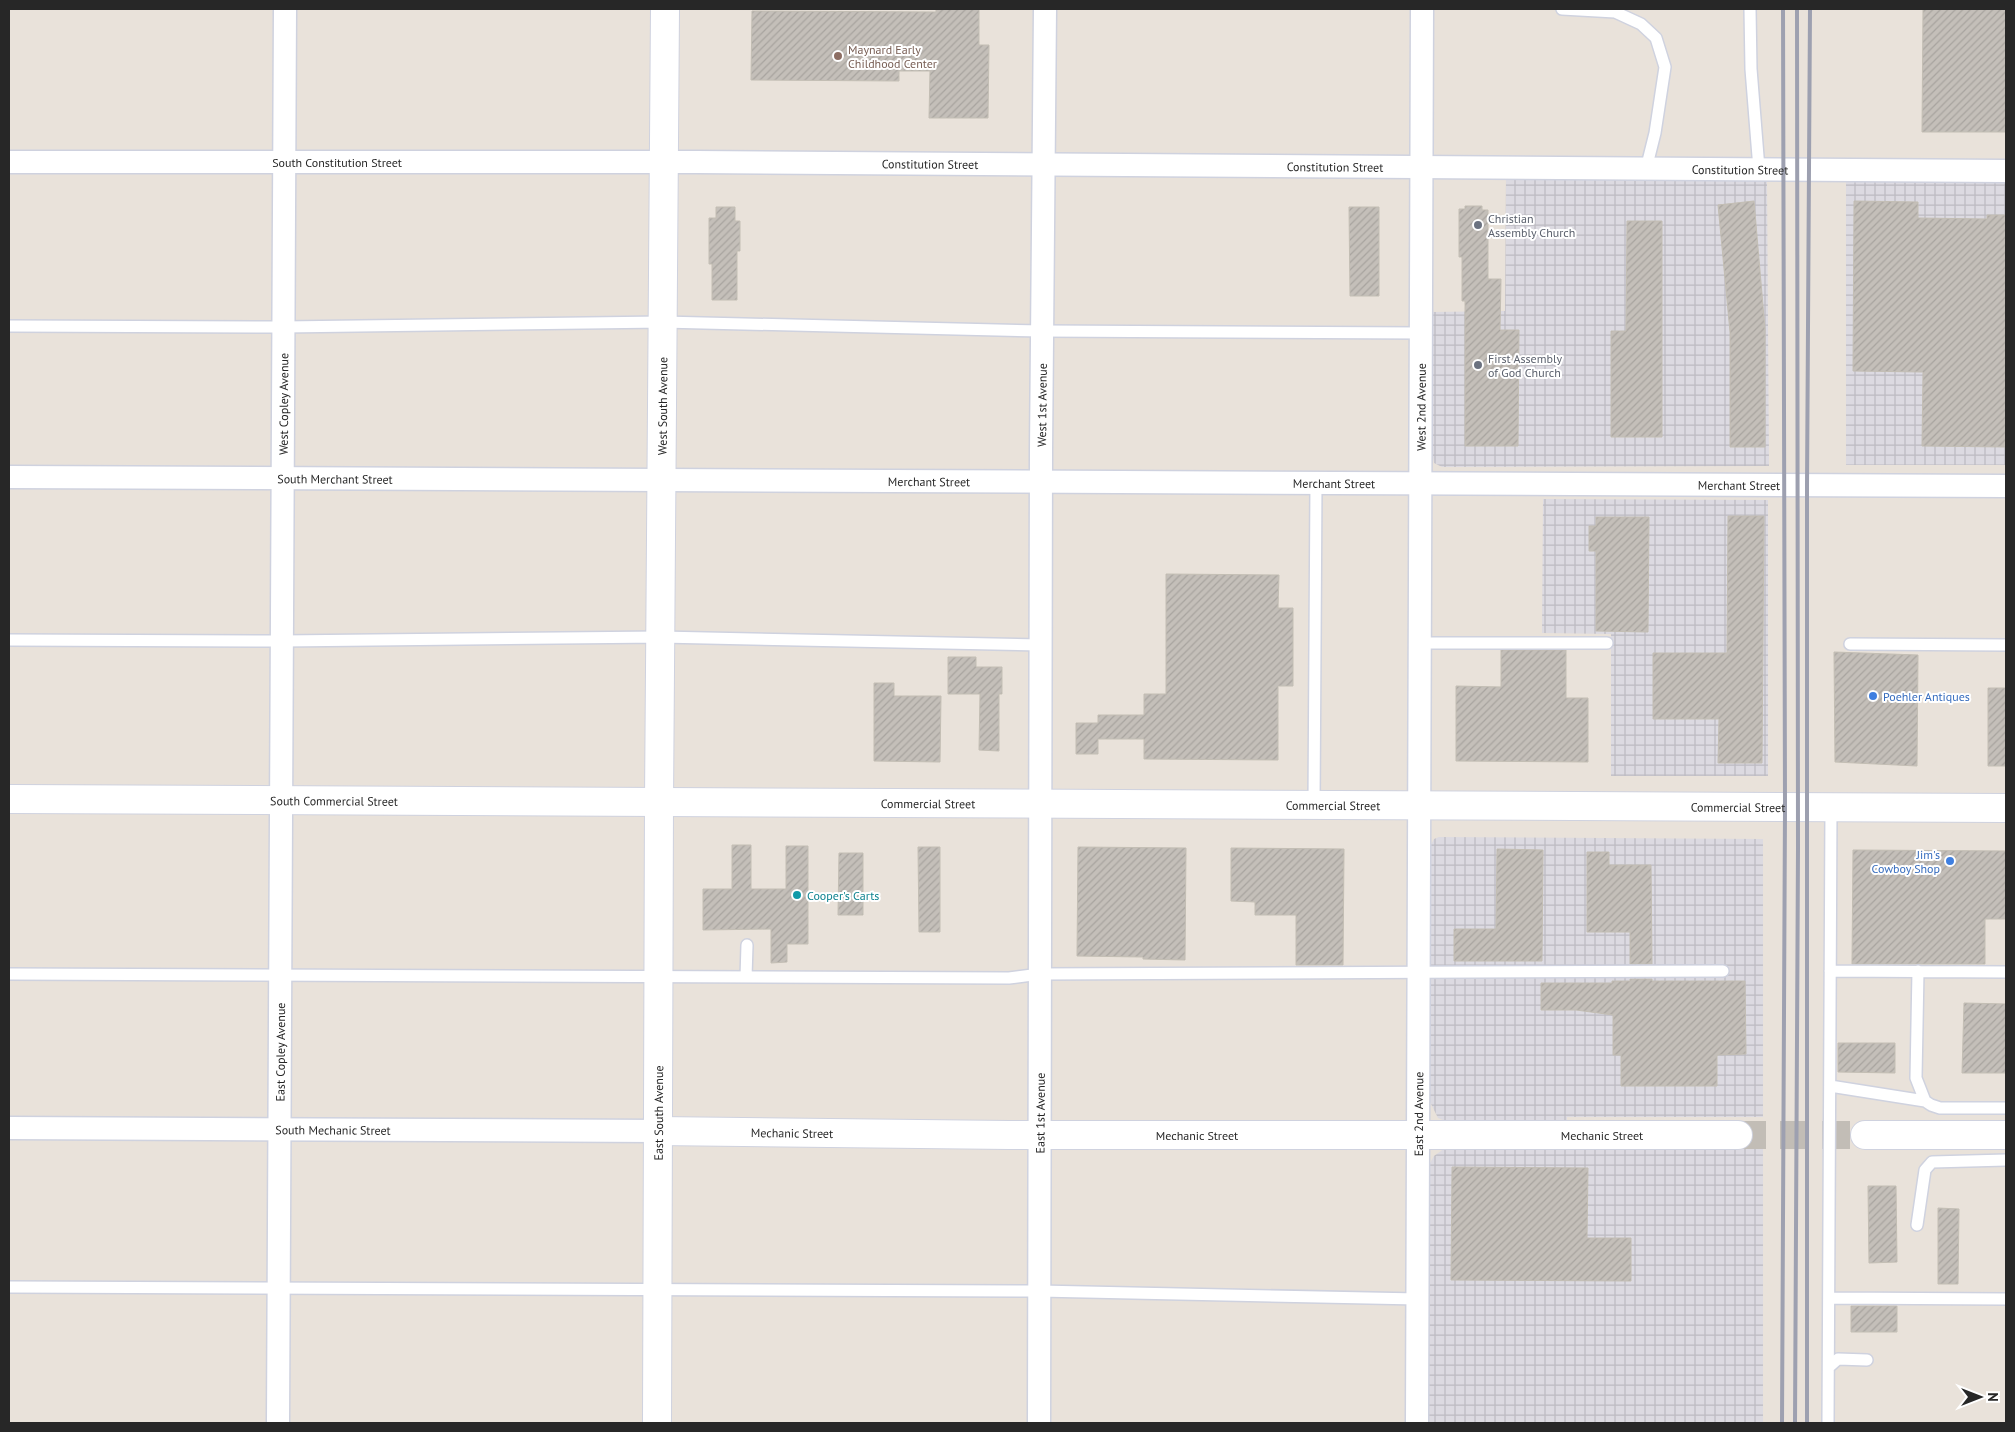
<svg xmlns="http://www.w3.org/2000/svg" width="2015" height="1432" font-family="'PT Sans',sans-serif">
  <defs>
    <pattern id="industrial-grid" width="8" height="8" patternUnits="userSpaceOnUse" patternTransform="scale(1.25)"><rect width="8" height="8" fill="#dcdae1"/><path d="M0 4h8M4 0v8" fill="none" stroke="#bdbbc1"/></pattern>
    <pattern id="building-hatch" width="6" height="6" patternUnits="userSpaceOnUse" patternTransform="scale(1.25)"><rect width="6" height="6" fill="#c4bfb9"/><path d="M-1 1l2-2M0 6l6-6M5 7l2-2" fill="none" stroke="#a8a49f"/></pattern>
  </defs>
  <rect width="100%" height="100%" fill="#e9e2da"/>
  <path fill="url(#industrial-grid)" d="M1506,177L1767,180L1769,466L1442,467L1434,463L1432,452L1433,312L1505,311Z
    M1846,181H2006V465H1846Z
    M1543,499L1768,500V776H1611V634L1542,633Z
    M1439,837L1763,839V1117H1567V1124L1450,1123L1438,1118L1430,1102L1429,848L1434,839Z
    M1445,1148L1763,1149V1423H1428L1430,1163L1434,1156Z"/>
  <path fill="url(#building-hatch)" stroke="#c3beb4" d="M936,9H979V45H989L988,118H929L930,71H899V81L751,80L752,11L936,12Z
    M1923,9H2006V132H1922Z
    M1754,201L1765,329V447H1730V332L1718,205Z
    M1854,201L1918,202V218L1987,219V215H2006V447L1922,446L1923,372L1853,371Z
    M1465,206H1482V210H1488V279H1501L1500,330H1519L1518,446H1465V301H1462V257H1459V209H1465Z
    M716,207H735V221H740V251H737V300H712V264H709V218H716Z
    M1349,207H1379V296H1350Z
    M1627,221H1662V437H1611V331H1626Z
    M1728,516H1764L1762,763H1718L1719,719H1653V653H1727Z
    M1596,517H1649L1648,632L1596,631V551H1589V526H1596Z
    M1166,574L1279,575L1278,608H1293V686H1278V760L1144,759V739H1098V754H1076V723H1098V715H1144V694H1166Z
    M1501,650H1566V698H1588V762L1456,761V686L1501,687Z
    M1834,652L1918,655L1917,766L1835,762Z
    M948,657H976V667H1002V694H999V751L979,750L980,694H948Z
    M874,683H894V696H941L940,762L874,761Z
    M1988,688H2006V766H1988Z
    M732,845H751V889H786V846H808V944H787V962L771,963V929L703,930V889H732Z
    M918,847H940V932H919Z
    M1078,847L1186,848L1185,960L1143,959V957L1077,956Z
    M1231,848L1344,849L1343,965H1296V915H1255V902L1231,901Z
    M1497,849L1543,850L1542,961H1454V929H1496Z
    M1853,850L2006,851V919H1985V964H1852Z
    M1587,852H1609V865H1651L1652,964H1630V932H1587Z
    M839,853H863V915H838Z
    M1630,979H1652V981H1745L1746,1054L1717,1055V1086H1621V1055H1613V1015L1576,1010H1541V983H1612V981H1630Z
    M1964,1003L2006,1004V1073H1962Z
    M1838,1043H1895V1073L1838,1072Z
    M1452,1167L1588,1168L1587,1238H1631V1281L1451,1280Z
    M1868,1186H1896L1897,1262L1869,1263Z
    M1938,1208L1959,1209L1958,1284H1938Z
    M1851,1306H1897V1332H1851Z"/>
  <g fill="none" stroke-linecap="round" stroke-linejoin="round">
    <path stroke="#c2bdb6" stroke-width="28" stroke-dasharray="28 14" stroke-linecap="butt" d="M1738,1135H1865"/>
    <defs>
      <path id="service" d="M1562,9L1615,12L1641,24L1656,38L1665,67L1655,133L1646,169
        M1750,9L1751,69L1759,169
        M9,326L283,327L663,322L1042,331L1421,333
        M9,640L282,641L661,637L1040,645
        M1420,643H1607
        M1850,644L2006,645
        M1314,805L1316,483
        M1830,971L2006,972
        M1918,971L1916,1078L1925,1101L1931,1105L1940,1108H2006
        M9,974L1009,978L1040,974L1723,971
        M746,977L747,945
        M1830,1086L1925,1101
        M1917,1225L1925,1170L1932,1162L2006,1160
        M9,1287L1039,1291L1418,1299
        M1829,1298L2006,1299
        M1829,1367L1838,1359L1867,1360
        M1828,1423L1831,808"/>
      <g id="minor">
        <path id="s1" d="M9,162H696L2006,171"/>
        <path id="s2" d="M9,477L2006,486"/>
        <path id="s3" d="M9,1128L657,1131"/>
        <path id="s4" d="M278,1423L285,9"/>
        <path id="s5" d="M1039,1423L1041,450L1045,9"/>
        <path id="s6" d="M1417,1423L1422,9"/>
      </g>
      <g id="tertiary">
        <path id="s7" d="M657,1131L1009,1135H1738"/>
        <path d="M1865,1135H2006"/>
        <path id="s8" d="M657,1423L659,802"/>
      </g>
      <g id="secondary">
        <path id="s9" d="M9,799L2006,808"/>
        <path id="s10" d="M659,802L665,9"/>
      </g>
    </defs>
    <use href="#service" stroke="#cfd2df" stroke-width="14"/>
    <use href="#minor" stroke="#cfd2df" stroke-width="25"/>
    <use href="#tertiary" stroke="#cfd2df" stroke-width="30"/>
    <use href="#secondary" stroke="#cfd2df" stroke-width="30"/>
    <use href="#service" stroke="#fff" stroke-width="11"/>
    <use href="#minor" stroke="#fff" stroke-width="22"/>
    <use href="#tertiary" stroke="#fff" stroke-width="28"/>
    <use href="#secondary" stroke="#fff" stroke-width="28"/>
    <path stroke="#9da0b0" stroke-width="4" d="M1782,1423L1785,807L1783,9
      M1795,1423L1798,847L1797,9
      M1807,1423V485L1810,9"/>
  </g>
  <circle fill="#8d6e63" stroke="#fff" stroke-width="2" cx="838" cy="56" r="5"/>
  <g fill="#6b7280" stroke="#fff" stroke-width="2">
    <circle cx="1478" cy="225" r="5"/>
    <circle cx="1478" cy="365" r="5"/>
  </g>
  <g fill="#3f7fe0" stroke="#fff" stroke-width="2">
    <circle cx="1873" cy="696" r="5"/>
    <circle cx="1950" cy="861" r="5"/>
  </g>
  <circle fill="#0f9aa8" stroke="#fff" stroke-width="2" cx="797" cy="895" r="5"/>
  <g text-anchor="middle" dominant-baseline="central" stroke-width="4" stroke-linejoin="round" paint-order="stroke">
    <g font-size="12" fill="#785e54" stroke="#fff" text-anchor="start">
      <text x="848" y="49">Maynard Early<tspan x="848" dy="14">Childhood Center</tspan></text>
    </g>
    <g font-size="12" fill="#272727" stroke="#fff">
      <text stroke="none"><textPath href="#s1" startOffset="328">South Constitution Street</textPath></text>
      <text stroke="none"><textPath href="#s1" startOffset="921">Constitution Street</textPath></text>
      <text stroke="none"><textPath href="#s1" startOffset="1326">Constitution Street</textPath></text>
      <text stroke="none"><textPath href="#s1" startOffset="1731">Constitution Street</textPath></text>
      <text stroke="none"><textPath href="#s4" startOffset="1019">West Copley Avenue</textPath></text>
      <text stroke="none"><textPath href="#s10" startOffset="396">West South Avenue</textPath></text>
      <text stroke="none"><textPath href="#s5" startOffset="1018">West 1st Avenue</textPath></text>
      <text stroke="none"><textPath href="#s6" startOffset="1016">West 2nd Avenue</textPath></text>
      <text stroke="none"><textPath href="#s2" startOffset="326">South Merchant Street</textPath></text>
      <text stroke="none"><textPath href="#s2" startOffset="920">Merchant Street</textPath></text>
      <text stroke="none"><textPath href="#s2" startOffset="1325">Merchant Street</textPath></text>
      <text stroke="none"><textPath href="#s2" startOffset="1730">Merchant Street</textPath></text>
      <text stroke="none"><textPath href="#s9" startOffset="325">South Commercial Street</textPath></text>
      <text stroke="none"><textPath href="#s9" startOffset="919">Commercial Street</textPath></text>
      <text stroke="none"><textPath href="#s9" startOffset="1324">Commercial Street</textPath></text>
      <text stroke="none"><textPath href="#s9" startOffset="1729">Commercial Street</textPath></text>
      <text stroke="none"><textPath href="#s4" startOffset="371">East Copley Avenue</textPath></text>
      <text stroke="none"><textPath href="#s8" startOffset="310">East South Avenue</textPath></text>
      <text stroke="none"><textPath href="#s5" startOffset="310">East 1st Avenue</textPath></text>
      <text stroke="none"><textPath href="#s6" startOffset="309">East 2nd Avenue</textPath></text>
      <text stroke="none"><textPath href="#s3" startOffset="324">South Mechanic Street</textPath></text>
      <text stroke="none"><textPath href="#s7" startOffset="135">Mechanic Street</textPath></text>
      <text stroke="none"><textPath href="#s7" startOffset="945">Mechanic Street</textPath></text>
      <text stroke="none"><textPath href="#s7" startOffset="540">Mechanic Street</textPath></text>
    </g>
    <g font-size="12" fill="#5b616d" stroke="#fff" text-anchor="start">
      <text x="1488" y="218">Christian<tspan x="1488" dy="14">Assembly Church</tspan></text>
      <text x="1488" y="358">First Assembly<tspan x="1488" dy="14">of God Church</tspan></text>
    </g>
    <g font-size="12" fill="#366cbe" stroke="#fff" text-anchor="start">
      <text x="1883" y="696">Poehler Antiques</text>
      <text x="1940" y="854" text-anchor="end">Jim's<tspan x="1940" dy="14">Cowboy Shop</tspan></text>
    </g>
    <g font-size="12" fill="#0d838f" stroke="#fff" text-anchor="start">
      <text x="807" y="895">Cooper's Carts</text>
    </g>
  </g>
  <rect width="2015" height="1432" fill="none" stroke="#272727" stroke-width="20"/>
  <g transform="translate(1980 1397) rotate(90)" stroke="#ffffff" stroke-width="4" paint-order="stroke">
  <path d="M0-4L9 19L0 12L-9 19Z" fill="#272727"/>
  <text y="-8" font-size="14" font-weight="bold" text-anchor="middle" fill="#272727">N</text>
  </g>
</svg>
